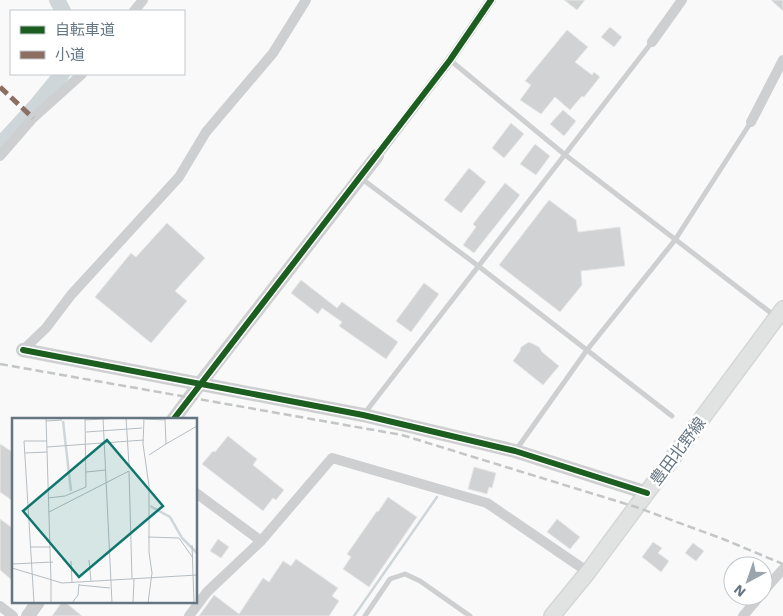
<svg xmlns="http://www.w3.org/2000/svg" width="783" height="616" font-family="'Work Sans','Noto Sans JP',sans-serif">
  <rect width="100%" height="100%" fill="#f9f9f9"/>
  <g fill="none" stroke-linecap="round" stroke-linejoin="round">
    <path stroke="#ced6d9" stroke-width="2.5" d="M354,616L437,497"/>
    <path stroke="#ced6d9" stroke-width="16" d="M57,0L63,11
      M0,145L35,107L62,74"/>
  </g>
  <path fill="#d0d2d3" stroke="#e8e8e8" d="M564,0H585L577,10Z
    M771,0H783V11Z
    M610,27L622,37L614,47L601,37Z
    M567,30L588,47L575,62L592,75L594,72L600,77L584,97L582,96L570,110L555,97L541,114L520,100L531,85L525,81Z
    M563,110L576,121L564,136L550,124Z
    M511,123L524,134L504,158L492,148Z
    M535,144L550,156L536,175L520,164Z
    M469,168L486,182L461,213L444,200Z
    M505,183L520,195L474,253L463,245L476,227L473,224Z
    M549,200L576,220L578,232L620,227L625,266L581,271L582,285L560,312L499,265Z
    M167,223L205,258L175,291L187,301L151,343L95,297L131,253L136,257Z
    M301,280L337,308L342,302L398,342L386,359L339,326L342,322L322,308L318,314L291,293Z
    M424,283L439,294L411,332L396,321Z
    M529,342L539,347L542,352L559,366L543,385L513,361L520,351L521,347Z
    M228,436L257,459L253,465L284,490L276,500L273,498L263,511L202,464L213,451L215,452Z
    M0,444L14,453V502L0,492Z
    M474,467L496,473L492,488L489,487L487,494L468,489Z
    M388,497L417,517L369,587L343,569L351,557L347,554L377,511L378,512Z
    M0,519L14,529V582L0,570Z
    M557,519L580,537L570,549L547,532Z
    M218,539L229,547L221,558L210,551Z
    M653,542L662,548L658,553L669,561L661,572L642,557Z
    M693,543L704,551L696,561L685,553Z
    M296,559L338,588L332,596L339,601L329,616H199L214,595L239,614L263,578L269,582L283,561L291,566Z
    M62,602H65L82,616H52Z"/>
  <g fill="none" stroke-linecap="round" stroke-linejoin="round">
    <defs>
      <path id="secondary" d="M552,616L588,572L783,309"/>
    </defs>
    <use href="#secondary" stroke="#d5d6d7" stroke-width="18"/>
    <path stroke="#cecfd0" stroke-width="5" d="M450,60L564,154L775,316
      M362,179L477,265L672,416
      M364,414L652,42
      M516,450L587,350L675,240L751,122
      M365,616L390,579L405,574L420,581L470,616"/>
    <path stroke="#cecfd0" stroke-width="10" d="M134,11L143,0
      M652,42L682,0
      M751,122L783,60
      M0,156L33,118L82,74
      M377,156L450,60L491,0
      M23,350L46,328L71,295L179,177L206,132L273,53L306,0
      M196,493L261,541
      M763,592L783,569
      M0,606L13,616
      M189,616L207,592L261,541L332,458L487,503L588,572
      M743,616L760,596"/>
    <path stroke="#cecfd0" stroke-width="14" d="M23,350L363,415L515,451L647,493
      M173,420L199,385L377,156
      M28,616L38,602"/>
    <use href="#secondary" stroke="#e1e2e2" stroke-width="15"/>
    <path stroke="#c3c5c6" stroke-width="2.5" stroke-dasharray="8 4" stroke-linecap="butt" d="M0,364L402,435L636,507L723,539L783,564"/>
    <path stroke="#8d6e63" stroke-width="5" stroke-dasharray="10 5" stroke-linecap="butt" d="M0,87L33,118"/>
    <defs>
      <path id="cycleway" d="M23,350L363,415L515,451L647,493
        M173,420L450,60L491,0"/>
    </defs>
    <use href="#cycleway" stroke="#fff" stroke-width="9"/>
    <use href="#cycleway" stroke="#1b5e20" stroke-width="6"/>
  </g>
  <g text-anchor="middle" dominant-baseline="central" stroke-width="5" stroke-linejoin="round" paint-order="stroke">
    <g font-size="16" fill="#657683" stroke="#fff">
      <text transform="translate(678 451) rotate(-53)">豊田北野線</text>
    </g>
  </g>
  <g transform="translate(12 418)">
    <rect width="185" height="185" fill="#f9f9f9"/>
    <path fill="none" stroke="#ced6d9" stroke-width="2.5" d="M51,3L59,73M138,88L158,99L170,120L185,135"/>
    <path fill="none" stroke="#b5bdc3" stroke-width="1" d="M34,0L39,163M91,0L100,185M114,0L117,47M132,0L131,26L137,68V134L140,155L136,185M153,0L154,26L185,8M133,1L153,2M73,2L107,0M34,3L50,2M74,14L130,10M35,29L132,22M13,35L35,34M137,37L154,26M117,53L120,161M74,54L94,52M36,80L53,78L74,69L73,0M37,94L117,53M136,119L167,120L181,140M180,127L182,185M18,129H38M77,142L79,163M59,143L60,164M0,146L41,144M0,150L50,165L185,157M67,167L98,170M22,185L12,23H35M39,185V163M60,185L66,177L67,166M121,185L122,161"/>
    <path fill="#0f766e" fill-opacity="0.15" stroke="#0f766e" stroke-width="2.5" d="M95,22L151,88L67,159L11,93Z"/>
    <rect width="185" height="185" fill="none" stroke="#657683" stroke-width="2.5"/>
  </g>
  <rect x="10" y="10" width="175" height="65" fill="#ffffff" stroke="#c1c8cd"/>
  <rect x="20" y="26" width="25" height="8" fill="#1b5e20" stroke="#c1c8cd"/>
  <text x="55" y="35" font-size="15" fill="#657683">自転車道</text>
  <rect x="20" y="51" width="25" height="8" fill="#8d6e63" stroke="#c1c8cd"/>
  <text x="55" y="60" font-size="15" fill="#657683">小道</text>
  <g transform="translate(748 581) rotate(220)"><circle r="24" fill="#ffffff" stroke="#c1c8cd"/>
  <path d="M0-4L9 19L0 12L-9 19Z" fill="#99a4ac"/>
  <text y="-8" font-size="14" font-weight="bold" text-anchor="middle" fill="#657683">N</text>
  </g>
</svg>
